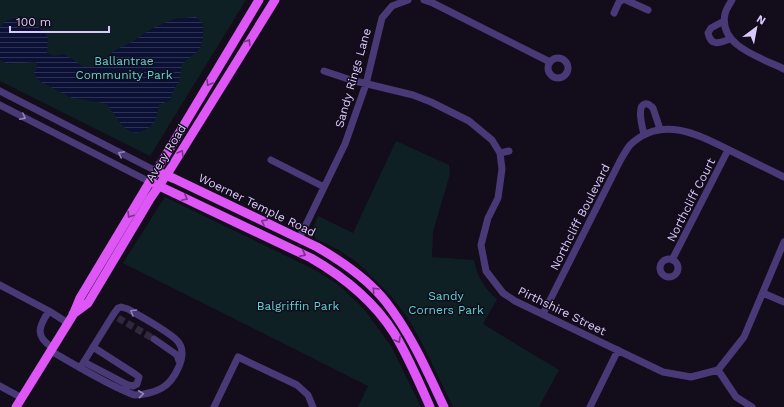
<svg xmlns="http://www.w3.org/2000/svg" width="784" height="407" font-family="'Work Sans',sans-serif">
  <defs>
    <pattern id="water-rules" width="6" height="5" patternUnits="userSpaceOnUse"><rect width="6" height="5" fill="#0b1035"/><path d="M0 2.5h6" fill="none" stroke="#2e3153"/></pattern>
  </defs>
  <rect width="100%" height="100%" fill="#120c1b"/>
  <path fill="#0f2024" d="M0,0H246L150,156L0,81Z
    M396,141L449,165L450,174L433,232L432,257L474,260C477,276 484,288 497,299L483,324L559,370L539,407H453L421,341L407,317L391,296L358,263L339,250L316,239L312,231L318,216L353,233Z
    M165,197L317,271L340,286L364,309L391,346L421,407H358L368,386L123,263Z"/>
  <path fill="url(#water-rules)" d="M17,17C31,20 39,26 48,37L47,53L54,56L63,54L74,60L83,67H93L117,49L132,42L151,29L174,19L196,17L203,24C204,51 201,47 182,64L179,82L174,89L170,100L159,105C158,110 157,116 155,120C150,130 137,136 128,130C122,127 112,111 108,105L103,103L72,98L41,82L37,79L34,72L37,69L36,62L8,64L0,60V27L6,21Z"/>
  <g fill="none" stroke-linecap="round" stroke-linejoin="round">
    <path stroke="#30283d" stroke-width="7" stroke-dasharray="7 3.5" stroke-linecap="butt" d="M118,318L154,339"/>
    <path stroke="#4a3977" stroke-width="7" d="M424,0L433,3L550,62
      M626,0L648,10
      M732,0C729,5 726,9 725,14C718,46 762,58 784,69
      M614,13L619,2L622,0
      M724,21L711,28L708,33C711,47 720,43 730,39
      M548 68a10 10 0 1 1 20 0a10 10 0 1 1-20 0Z
      M324,71L351,80L413,95L431,102L469,121L492,140L500,153L502,169L498,198L488,218L481,245L486,271L503,293L515,301L663,372L691,377L718,370L744,337L784,242
      M0,91L156,171
      M0,105L150,182
      M644,135C643,129 636,106 645,104C648,103 651,106 653,108L660,129
      M500,153L509,151
      M271,160L324,187
      M299,239L345,144L366,84L382,18L392,6L408,0
      M660 268a9 9 0 1 1 18 0a9 9 0 1 1-18 0Z
      M672,260L728,150
      M0,285L49,311L68,323
      M763,293L784,302
      M49,311C39,326 34,336 53,348
      M543,314L620,161C623,156 626,150 630,145C661,115 697,134 729,150C747,159 766,168 784,177
      M154,339L177,355L179,361
      M51,351C73,364 95,377 118,388C123,390 130,394 135,395C143,395 155,392 162,388C174,381 188,356 179,343C174,334 138,315 128,309L121,307L118,308L113,315L80,368
      M84,362L128,385L133,386L137,384L139,377L135,374L93,347
      M718,370L736,397L752,407
      M0,386L22,398
      M214,407L238,357L297,385L308,395L313,407
      M590,407L618,350"/>
    <path stroke="#de56f5" stroke-width="9" d="M156,171L175,179L317,247C343,262 368,279 386,302C411,334 427,371 444,407
      M155,184L311,258C344,277 373,300 394,333C408,356 419,382 430,407
      M73,314L88,303L150,199L171,168L275,0
      M16,407L73,315L80,298L259,0"/>
  </g>
  <defs><path id="oneway-chevron" d="M-2-3.5L2.5 0L-2 3.5" fill="none" stroke-width="1.6" stroke-linecap="round" stroke-linejoin="round"/></defs>
  <g stroke="#783188">
    <use href="#oneway-chevron" transform="translate(248 42) rotate(-58)"/>
    <use href="#oneway-chevron" transform="translate(209 83) rotate(121)"/>
    <use href="#oneway-chevron" transform="translate(181 153) rotate(-59)"/>
    <use href="#oneway-chevron" transform="translate(185 198) rotate(25)"/>
    <use href="#oneway-chevron" transform="translate(130 215) rotate(122)"/>
    <use href="#oneway-chevron" transform="translate(264 222) rotate(-154)"/>
    <use href="#oneway-chevron" transform="translate(303 254) rotate(27)"/>
    <use href="#oneway-chevron" transform="translate(375 290) rotate(-133)"/>
    <use href="#oneway-chevron" transform="translate(398 340) rotate(61)"/>
  </g>
  <g stroke="#9281ba">
    <use href="#oneway-chevron" transform="translate(23 117) rotate(27)"/>
    <use href="#oneway-chevron" transform="translate(121 154) rotate(-153)"/>
    <use href="#oneway-chevron" transform="translate(133 312) rotate(-150)"/>
    <use href="#oneway-chevron" transform="translate(141 394) rotate(-6)"/>
  </g>
  <g text-anchor="middle" dominant-baseline="central" stroke-width="3" stroke-linejoin="round" paint-order="stroke">
    <g font-size="12" fill="#5ad6d3" stroke="#120c1b">
      <text x="124" y="61">Ballantrae<tspan x="124" dy="14">Community Park</tspan></text>
      <text x="446" y="296">Sandy<tspan x="446" dy="14">Corners Park</tspan></text>
      <text x="298" y="306">Balgriffin Park</text>
    </g>
    <g font-size="12" fill="#dac9fc" stroke="#120c1b">
      <text transform="translate(353 78) rotate(-74)">Sandy Rings Lane</text>
      <text transform="translate(166 153) rotate(-58)">Avery Road</text>
      <text transform="translate(691 200) rotate(-63)">Northcliff Court</text>
      <text transform="translate(257 205) rotate(26)">Woerner Temple Road</text>
      <text transform="translate(580 217) rotate(-63)">Northcliff Boulevard</text>
      <text transform="translate(562 311) rotate(26)">Pirthshire Street</text>
    </g>
  </g>
  <g transform="translate(756 28) rotate(32)" stroke="#120c1b" stroke-width="3" paint-order="stroke">
  <path d="M0-3L7 15L0 10L-7 15Z" fill="#dac9fc"/>
  <text y="-6" font-size="11" font-weight="bold" text-anchor="middle" fill="#dac9fc">N</text>
  </g>
  <path d="M10 26v6h99v-6" fill="none" stroke="#dac9fc" stroke-width="2"/>
  <text x="16" y="26" font-size="12" fill="#dac9fc" stroke="#120c1b" stroke-width="3" paint-order="stroke">100 m</text>
</svg>
